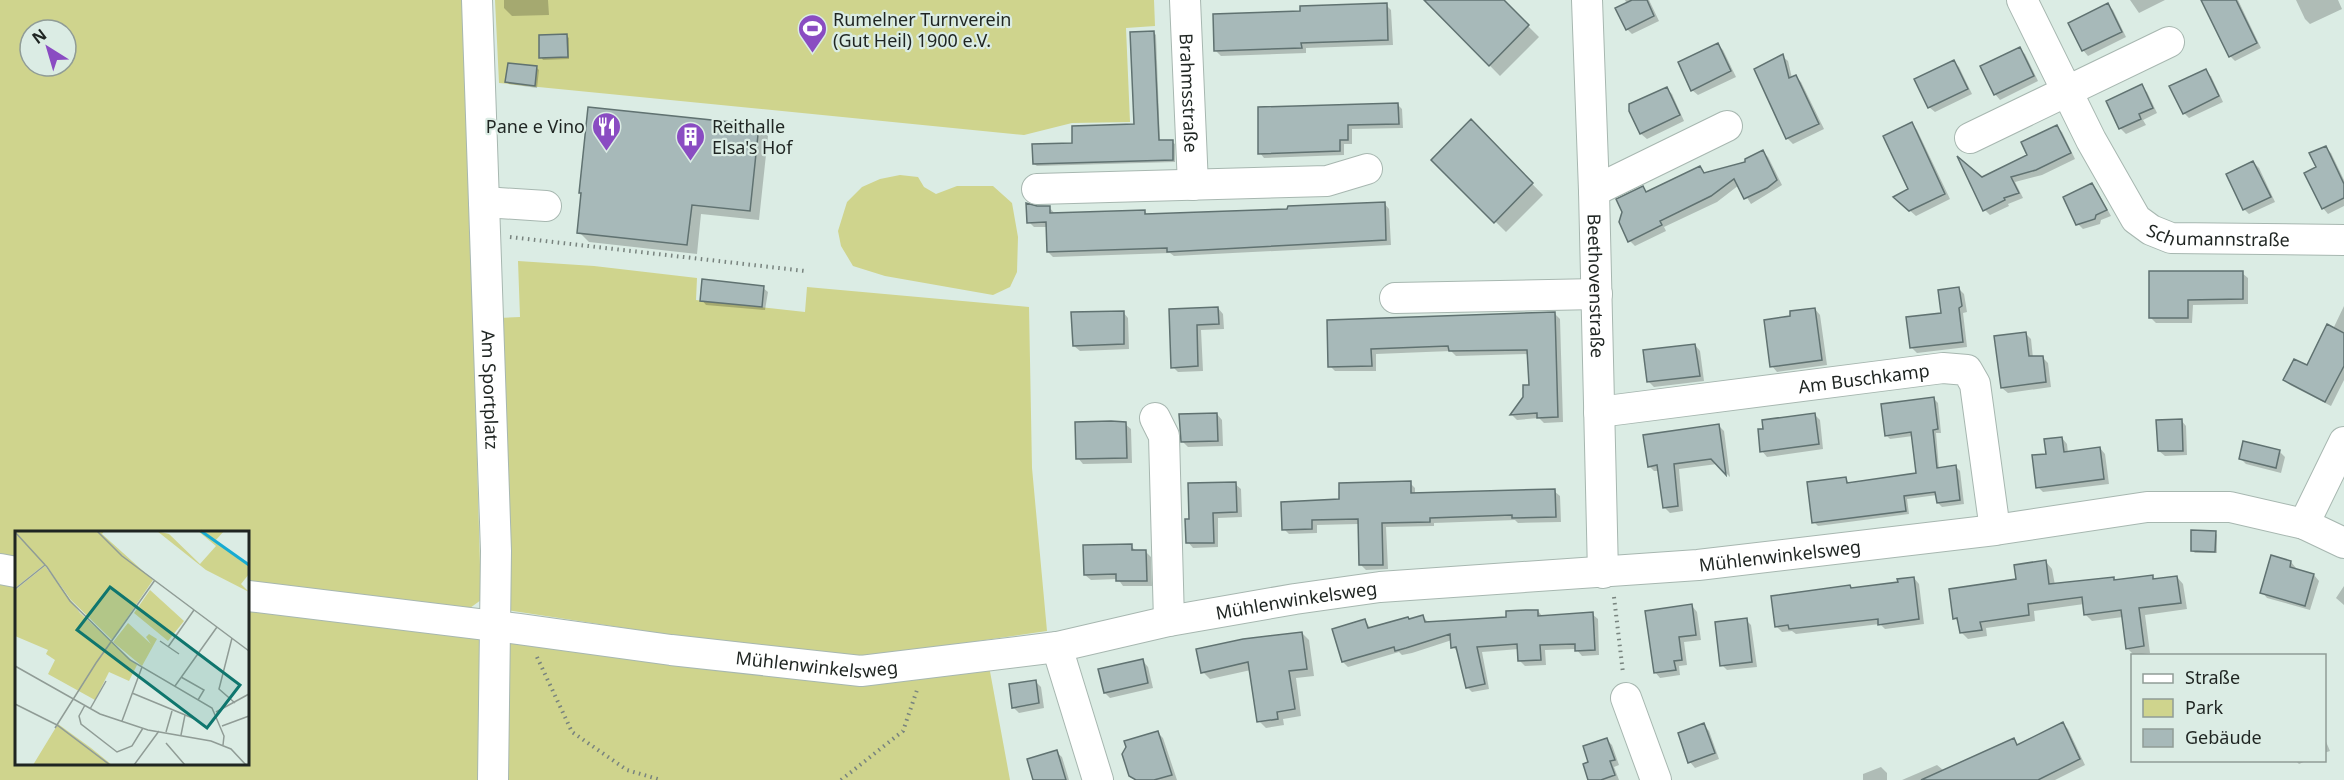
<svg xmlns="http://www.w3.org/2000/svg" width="2344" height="780" font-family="'Noto Sans',sans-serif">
  <rect width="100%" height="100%" fill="#dbece4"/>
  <path fill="#cfd48d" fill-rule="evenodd" d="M0,0H464L481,600L463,613L248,589V532H16V560L0,558ZM30,30H66V66H30Z
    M495,0H1154L1155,26L1126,28L1130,122L1072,123L1024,135L499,83Z
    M900,175L918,177L924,187L936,194L957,186H993L1012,203L1018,237L1017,272L1010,287L993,295L885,276L853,266L841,246L838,231L847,202L862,187L880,179Z
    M518,261L594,266L697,278L696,300L805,312L807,287L1029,307L1032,468L1047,631L910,651L855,656L671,635L507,610L498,318L520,317Z
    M0,584L16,586V764H248V610L682,665L989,666L1010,780H0Z"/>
  <path fill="#0003" d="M504,0H548L549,15L512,16L504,8Z
    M1431,0H1502L1539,37L1500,76L1428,3Z
    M1625,0H1649L1659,21L1632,34L1627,29V4Z
    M2130,0H2165L2139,13Z
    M2202,0H2238L2261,48L2235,61L2230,56Z
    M2296,0H2338L2342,9L2310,24L2305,19Z
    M1386,5L1391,10L1393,45L1306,48V53L1221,56L1216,51L1302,13Z
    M2108,5L2113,10L2126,37L2088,56L2083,50Z
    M1154,33L1156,35L1160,142H1172L1175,144V162L1037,166L1034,164L1074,145L1136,125Z
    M566,35L569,38V59L543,60L541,57Z
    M1718,45L1723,50L1736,77L1698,95L1692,90Z
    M2019,49L2025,54L2038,81L2000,100L1995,94Z
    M1782,56L1788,61L1792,78L1796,77L1801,82L1824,129L1793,144L1787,138Z
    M1954,62L1959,67L1972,94L1935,112L1929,107Z
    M537,68L539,70L537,88L509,84L507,82Z
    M2205,71L2211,76L2223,102L2189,118L2184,113Z
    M2141,86L2147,92L2157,113L2143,120L2146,125L2126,134L2121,129L2108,102Z
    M1666,88L1672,94L1684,121L1647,139L1641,134L1631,111Z
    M1397,104L1402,109L1403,128L1352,129V144H1344V155L1264,158L1260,153Z
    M1471,121L1543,195L1506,232L1433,160Z
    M1912,124L1917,130L1950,199L1916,216L1900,202L1910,190Z
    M758,126L768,136L759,220L701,214L697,254L589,242L579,232L583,195L581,193Z
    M2057,127L2062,132L2075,159L2042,175L2015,182L2023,198L2008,204L2009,206L1990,215L1985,210L1982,179L2029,156Z
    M2326,148L2331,153L2344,180V206L2328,214L2323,208L2318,168Z
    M1763,152L1768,157L1782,185L1751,204L1739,185L1717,202L1664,227L1666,231L1635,246L1630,241L1643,188L1648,193L1700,168L1705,173L1747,163Z
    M2253,162L2259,168L2275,202L2249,214L2244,209Z
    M2092,185L2097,190L2111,216L2101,220L2100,224L2083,229L2078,224Z
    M1384,203L1389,209L1391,245L1174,256L1170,253L1053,257L1048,252L1047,227H1034L1029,222L1037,208L1049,207L1055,214L1144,211L1148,215L1288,210Z
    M2242,273L2248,278V304L2193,305L2192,323H2156L2150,317Z
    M763,288L768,292L765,310L706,305L702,300Z
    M1959,289L1964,294L1967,312L1963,313L1967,347L1917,353L1912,348L1943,314Z
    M2344,306V380L2331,406L2290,385L2285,380L2307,367L2333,329Z
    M1218,308L1223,314L1224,329L1201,330L1203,371L1178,372L1173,367L1170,310Z
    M1815,309L1820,315L1827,365L1777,372L1772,366L1792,318Z
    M1123,312L1128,318L1129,349L1080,351L1074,346Z
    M1555,314L1560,319L1563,422L1544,423L1539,418L1517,420L1512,415L1531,386L1529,354L1456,356L1451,351L1376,354V371H1335L1330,366L1329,321Z
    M2025,333L2031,339L2033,358H2043L2048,363L2051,387L2008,393L2002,388Z
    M1695,345L1700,351L1704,381L1654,387L1649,382Z
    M1934,399L1938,403L1941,433H1936L1939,469L1956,467L1960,471L1964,504L1942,507L1938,503L1937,495L1907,499L1909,514L1818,526L1814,522L1846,479L1850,484L1918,474L1913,436L1890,439L1886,435Z
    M1217,414L1222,420L1223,446L1188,447L1183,442Z
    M1814,414L1820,420L1823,449L1767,457L1762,451Z
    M2181,420L2186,426L2187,455L2165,456L2159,451Z
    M1125,424L1131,429L1132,463L1083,464L1078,458Z
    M1719,426L1724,431L1730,477L1717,464L1679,469L1683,511L1670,513L1665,508L1659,471H1654L1649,466Z
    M2062,438L2067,444L2068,453L2100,448L2105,454L2109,484L2043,492L2038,487L2048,455Z
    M2279,451L2285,457L2281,473L2246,464L2241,459Z
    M1410,483L1415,488V495L1554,491L1560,496L1561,522L1518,523L1515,520L1434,523V526L1386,527L1388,569L1366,570L1361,565L1359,524L1317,525V533L1289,534L1284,529L1341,501Z
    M1235,484L1241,489L1242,517L1218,518V547L1193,548L1188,542L1190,520Z
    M2215,532L2217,535V553H2195L2192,550Z
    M1131,546L1137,552H1146L1151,557L1152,586H1123L1118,579L1091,580L1085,575Z
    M2046,562L2052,569L2055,585L2113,578L2116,581L2153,577L2156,580L2177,577L2183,584L2187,609L2145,615L2150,653L2134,655L2127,648L2123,617L2092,621L2085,614L2084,604L2034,611L2035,621L1986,628L1987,636L1968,639L1961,632L1960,623L1955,618Z
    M2291,562L2296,568L2295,570L2314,575L2319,581L2310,610L2267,598L2262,592Z
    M1914,578L1919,584L1924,624L1885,629L1880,624L1796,634L1792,631L1782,632L1776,626L1850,586L1853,589L1899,583Z
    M2344,586V605L2336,598Z
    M1692,606L1697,612L1701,640L1684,642L1687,665L1679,666L1680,675L1660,678L1655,672Z
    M1538,611L1543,617L1592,614L1598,619L1599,655L1582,656L1576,649L1545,650L1546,665L1525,666L1520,661L1519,649L1482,652L1489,689L1472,692L1467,687L1459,653L1453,647L1452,640L1412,653L1402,655L1399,652L1348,667L1343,662L1365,621L1371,629L1423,617L1428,622L1508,618Z
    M1746,620L1751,625L1757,667L1727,670L1722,665Z
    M1302,633L1309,640L1314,676L1296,678L1301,716L1283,719L1284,725L1266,728L1259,721L1251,670L1210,679L1203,672Z
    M1143,661L1148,667L1153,688L1110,698L1105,693Z
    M1035,681L1041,687L1044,708L1019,713L1013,707Z
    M2063,724L2068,729L2085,765L2055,780H1902L1937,765L1943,770L2013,740L2019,746Z
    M1704,725L1709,731L1719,759L1695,768L1690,762Z
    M1158,733L1163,738L1177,780H1135L1130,776Z
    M2324,737L2330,751L2324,753Z
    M1606,739L1612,745L1619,765L1614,767L1619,780H1590V763Z
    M1056,752L1062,757L1069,780H1035Z
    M2295,760H2308L2299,764Z
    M1881,767L1887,773V780H1863V774Z"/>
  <path fill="#a7b9b9" stroke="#607271" stroke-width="1.5" d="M1424,0H1504L1529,25L1489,66Z
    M1632,0H1647L1654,16L1626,30L1615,8Z
    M2201,0H2236L2257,43L2229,57Z
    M1387,3L1388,40L1301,43L1302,48L1214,51L1213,14L1300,11V6Z
    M2108,3L2122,32L2082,51L2068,23Z
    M1154,31L1159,140H1173V160L1033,164L1032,144L1072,143V126L1134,124L1130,32Z
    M567,34L568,57L539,58V35Z
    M1718,43L1731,71L1691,91L1678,62Z
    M2020,47L2034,76L1994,95L1980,66Z
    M1783,54L1789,78L1796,75L1819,124L1786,139L1754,69Z
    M1954,60L1968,89L1928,108L1914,79Z
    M508,63L537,66L535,86L505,82Z
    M2206,69L2219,96L2183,114L2169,86Z
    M2142,84L2153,108L2139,114L2141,119L2119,129L2106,101Z
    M1667,87L1680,115L1640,134L1629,111V104Z
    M1398,103L1399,124L1348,125V140H1340V151L1258,154V107Z
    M588,107L759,125L750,211L692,205L687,245L577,233L581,193H579Z
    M1471,119L1533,183L1494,223L1431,160Z
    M1912,122L1945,194L1909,211L1893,197L1908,189L1883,136Z
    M2057,125L2071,153L2036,170L2011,177L2019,193L2004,198L2005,200L1983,211L1957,156L1982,177L2027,155L2021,142Z
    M2326,146L2344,184V198L2322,209L2304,173L2316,167L2309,153Z
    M1763,150L1777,180L1767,188L1744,199L1734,179L1711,196L1660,221L1662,225L1628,242L1619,222L1622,212L1616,199L1643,186L1646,192L1700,166L1704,173L1745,162V159Z
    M2253,161L2271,197L2243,210L2226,174Z
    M2092,183L2107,210L2096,215L2095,219L2076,225L2063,197Z
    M1385,202L1386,240L1167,252V248L1047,252L1046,222L1027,223L1026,203L1037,206H1050V213L1145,210V214L1287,209L1288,206Z
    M2149,271H2243V299L2188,300V318H2149Z
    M702,279L764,286L762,307L700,301Z
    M1959,287L1962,306L1959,308L1963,342L1910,348L1906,317L1941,313L1938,290Z
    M1218,307L1219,324L1197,325L1198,366L1171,368L1169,309Z
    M1815,308L1822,360L1770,367L1764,320L1790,316V311Z
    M1124,311V344L1073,346L1071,312Z
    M1555,312L1558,417L1537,418V413L1510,415L1523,397V385H1529L1527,350L1449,351L1448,346L1371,349L1372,366L1328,367L1327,320Z
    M2327,324L2344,333V366L2325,402L2283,380L2294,359L2307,365Z
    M2026,332L2029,356H2043L2046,382L2001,388L1994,336Z
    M1695,344L1700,376L1647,382L1643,350Z
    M1934,397L1938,429L1933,430L1937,468L1956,465L1960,500L1937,503L1935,492L1904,496L1906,511L1812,523L1807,482L1846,477L1847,483L1916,473L1911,432L1885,436L1881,404Z
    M1217,413L1218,441L1181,442L1179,414Z
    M1815,413L1819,444L1760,452L1758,429H1763L1762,420Z
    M2182,419L2183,451H2158L2156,420Z
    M1111,421L1126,422L1127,458L1076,459L1075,422Z
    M1719,424L1726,475L1711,459L1674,464L1678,506L1663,508L1657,465L1648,467L1643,435Z
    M2062,437L2064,452L2100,447L2104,479L2036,488L2032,455L2046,454L2044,439Z
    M2243,441L2280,450L2276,468L2239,459Z
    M1411,481V493L1555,489L1556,517L1512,518V515L1430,518V522L1382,523L1383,565H1359L1358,519L1312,520V529L1282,530L1281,502L1339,499V483Z
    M1236,482L1237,512L1213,513L1214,543H1186L1185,519H1189L1188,483Z
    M2191,530L2216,531L2215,552L2191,551Z
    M1132,544V550H1146L1147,581H1116V574L1084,575L1083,545Z
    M2271,555L2291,561L2290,567L2314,574L2305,606L2260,593Z
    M2046,560L2049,584L2114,577V580L2153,575V579L2177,576L2181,603L2139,608L2144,646L2126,649L2121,610L2084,615L2082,597L2028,604L2029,615L1980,622L1982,630L1960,633L1957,618L1953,619L1949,589L2016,579L2014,565Z
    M1914,577L1919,619L1878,625V619L1789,629L1788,625L1775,627L1771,596L1850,585L1851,588L1898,582L1897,579Z
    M1692,604L1696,635L1679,637L1682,660L1674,661L1676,670L1654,673L1645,611Z
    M1526,610H1538V616L1593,612L1595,650L1575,651V644L1540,645L1541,660L1518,661L1517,644L1477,647L1485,684L1466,688L1456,647L1451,648L1450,634L1406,648L1395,651L1394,647L1342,662L1332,629L1365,619L1368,628L1408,617L1409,619L1423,615L1425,622L1506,617V611Z
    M1747,618L1752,662L1720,666L1715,622Z
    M1302,632L1307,669L1289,671L1295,709L1277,712L1278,719L1257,722L1248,662L1201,673L1196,649L1243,639Z
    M1143,659L1148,683L1104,693L1098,669Z
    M1036,680L1039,703L1012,708L1009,684Z
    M2063,722L2080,759L2038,780H1921L2014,738L2017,745Z
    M1704,723L1715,753L1688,763L1678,733Z
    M1158,731L1172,775L1154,780H1136L1129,776L1122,754L1126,747L1124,741Z
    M1607,738L1615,760L1610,761L1615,775L1601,780H1588L1583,764L1588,762L1583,746Z
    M1057,750L1066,780H1033L1027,759Z"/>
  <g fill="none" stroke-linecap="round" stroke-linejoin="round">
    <defs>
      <g id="minor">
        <path id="s1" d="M477,0L496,551L493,780"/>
        <path id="s2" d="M1185,0L1193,185"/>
        <path id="s3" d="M1587,0L1594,191L1603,573"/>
        <path id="s4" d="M2022,0L2091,140L2136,219L2151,230L2171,238L2344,240"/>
        <path d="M1970,138L2169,42"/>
        <path d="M1037,189L1327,181L1367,169"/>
        <path d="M1594,191L1727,126"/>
        <path d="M484,202L546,206"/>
        <path d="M1395,298L1597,294"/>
        <path id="s5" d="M1599,412L1943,368L1967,370L1975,384L1995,530"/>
        <path d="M1155,418L1164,436L1169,621"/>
        <path d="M2304,524L2344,442"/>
        <path d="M0,569L16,572"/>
        <path id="s6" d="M248,596L519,629L671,650L861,671L1057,647L1169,621L1295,599L1380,587L1698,565L1995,530L2147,507H2230L2304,524L2344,543"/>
        <path d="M1057,647L1098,780"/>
        <path d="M1626,698L1656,780"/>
      </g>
    </defs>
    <use href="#minor" stroke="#a7b7b0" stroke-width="32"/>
    <path stroke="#78837e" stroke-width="4" stroke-dasharray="1.5 4.5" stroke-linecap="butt" d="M510,237L805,271
      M1614,597L1623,673
      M537,657L572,732L627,770L661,780
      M841,780L903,731L917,690"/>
    <use href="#minor" stroke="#fff" stroke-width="30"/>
  </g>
  <defs>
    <symbol id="stadium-pin" viewBox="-11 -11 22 30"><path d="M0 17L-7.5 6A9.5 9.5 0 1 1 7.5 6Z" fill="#8a4cc2" stroke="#dbece4"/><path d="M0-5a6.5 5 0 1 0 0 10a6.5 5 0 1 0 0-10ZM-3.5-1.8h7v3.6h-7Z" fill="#fff"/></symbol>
    <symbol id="restaurant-pin" viewBox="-11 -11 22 30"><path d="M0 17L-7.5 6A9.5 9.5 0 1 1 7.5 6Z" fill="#8a4cc2" stroke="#dbece4"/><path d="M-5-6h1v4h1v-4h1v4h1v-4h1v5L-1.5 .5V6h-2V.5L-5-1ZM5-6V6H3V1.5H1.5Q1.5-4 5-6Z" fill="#fff"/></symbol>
    <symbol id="building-pin" viewBox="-11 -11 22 30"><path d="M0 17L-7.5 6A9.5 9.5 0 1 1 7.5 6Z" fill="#8a4cc2" stroke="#dbece4"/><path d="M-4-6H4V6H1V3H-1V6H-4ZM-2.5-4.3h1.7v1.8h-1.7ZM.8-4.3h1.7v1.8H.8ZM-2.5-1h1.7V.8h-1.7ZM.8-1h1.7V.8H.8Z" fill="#fff"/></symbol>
  </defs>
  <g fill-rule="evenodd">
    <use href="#stadium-pin" x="796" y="12" width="33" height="45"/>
    <use href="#restaurant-pin" x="590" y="110" width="33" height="45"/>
    <use href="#building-pin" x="674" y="120" width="33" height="45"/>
  </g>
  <g text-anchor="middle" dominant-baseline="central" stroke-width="4.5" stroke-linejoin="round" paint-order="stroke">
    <g font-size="18" fill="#1f2522" stroke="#dbece4" text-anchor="start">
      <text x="833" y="19">Rumelner Turnverein<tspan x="833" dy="21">(Gut Heil) 1900 e.V.</tspan></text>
      <text x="585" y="126" text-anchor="end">Pane e Vino</text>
      <text x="712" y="126">Reithalle<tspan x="712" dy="21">Elsa's Hof</tspan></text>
    </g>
    <g font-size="18" fill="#1f2522" stroke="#dbece4">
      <text stroke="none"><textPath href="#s2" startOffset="93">Brahmsstraße</textPath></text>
      <text stroke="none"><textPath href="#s4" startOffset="334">Schumannstraße</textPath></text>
      <text stroke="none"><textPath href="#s3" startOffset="286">Beethovenstraße</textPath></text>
      <text stroke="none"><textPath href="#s5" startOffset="267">Am Buschkamp</textPath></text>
      <text stroke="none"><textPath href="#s1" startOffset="390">Am Sportplatz</textPath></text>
      <text stroke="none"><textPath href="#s6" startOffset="1545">Mühlenwinkelsweg</textPath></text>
      <text stroke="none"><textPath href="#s6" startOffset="1059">Mühlenwinkelsweg</textPath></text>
      <text stroke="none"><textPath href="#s6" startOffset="573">Mühlenwinkelsweg</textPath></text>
    </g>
  </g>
  <g transform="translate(15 531)">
    <rect width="234" height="234" fill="#dbece4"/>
    <path d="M0,0H89L87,3L138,49L97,109L56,69L30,33L0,57ZM142,0L154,3L185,33L201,15L183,0H209L200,10L234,33V43L226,53L234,61L191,39ZM30,35L65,82L122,134L114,150L94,141L80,169L33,143L40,129L31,123L33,119L0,105V59ZM135,59L169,90L153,110L119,82ZM113,92L136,113L131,106L134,103L142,108L127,135L98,111ZM43,193L76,217L97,234H18Z" fill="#cfd48d"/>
    <path fill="none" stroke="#17abd2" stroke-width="3" d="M186,0L234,34"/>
    <path fill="none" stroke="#909c96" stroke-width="1.5" d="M82,0L107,25L234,120M0,1L32,36L55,70L115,129L197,177L209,205L208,214M0,58L30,34M217,107L204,158L220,172M145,110L164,123M153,116L179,79M0,135L85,183L133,199L196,210L216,218L231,234M166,146L189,159L183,169M160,155L202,96M117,162L180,188M0,173L42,194L95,234M70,174L64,185L66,193L102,221L117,215L128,197M75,178L91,150M201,181L234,163M107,190L127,136M207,195L234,185M40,197L81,132L140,49M151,201L157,180M166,204L170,184M151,212L170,234M119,234L144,200"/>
    <path fill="#0f766e" fill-opacity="0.15" stroke="#0f766e" stroke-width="3" d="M95,56L225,154L192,197L62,99Z"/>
    <rect width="234" height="234" fill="none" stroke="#1f2522" stroke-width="3"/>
  </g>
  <rect x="2131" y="654" width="195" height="108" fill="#dbece4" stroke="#909c96" stroke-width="1.5"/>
  <rect x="2143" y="674" width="30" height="9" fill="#ffffff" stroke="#909c96" stroke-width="1.5"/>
  <text x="2185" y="684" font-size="18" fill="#1f2522">Straße</text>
  <rect x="2143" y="699" width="30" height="18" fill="#cfd48d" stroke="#909c96" stroke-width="1.5"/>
  <text x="2185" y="714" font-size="18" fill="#1f2522">Park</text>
  <rect x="2143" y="729" width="30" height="18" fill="#a7b9b9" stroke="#909c96" stroke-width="1.5"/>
  <text x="2185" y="744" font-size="18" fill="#1f2522">Gebäude</text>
  <g transform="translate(48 48) rotate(323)"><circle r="28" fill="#dbece4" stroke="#909c96" stroke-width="1.5"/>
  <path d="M0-4.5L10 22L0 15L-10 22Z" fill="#8a4cc2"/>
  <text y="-9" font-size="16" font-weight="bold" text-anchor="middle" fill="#1f2522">N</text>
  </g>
</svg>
